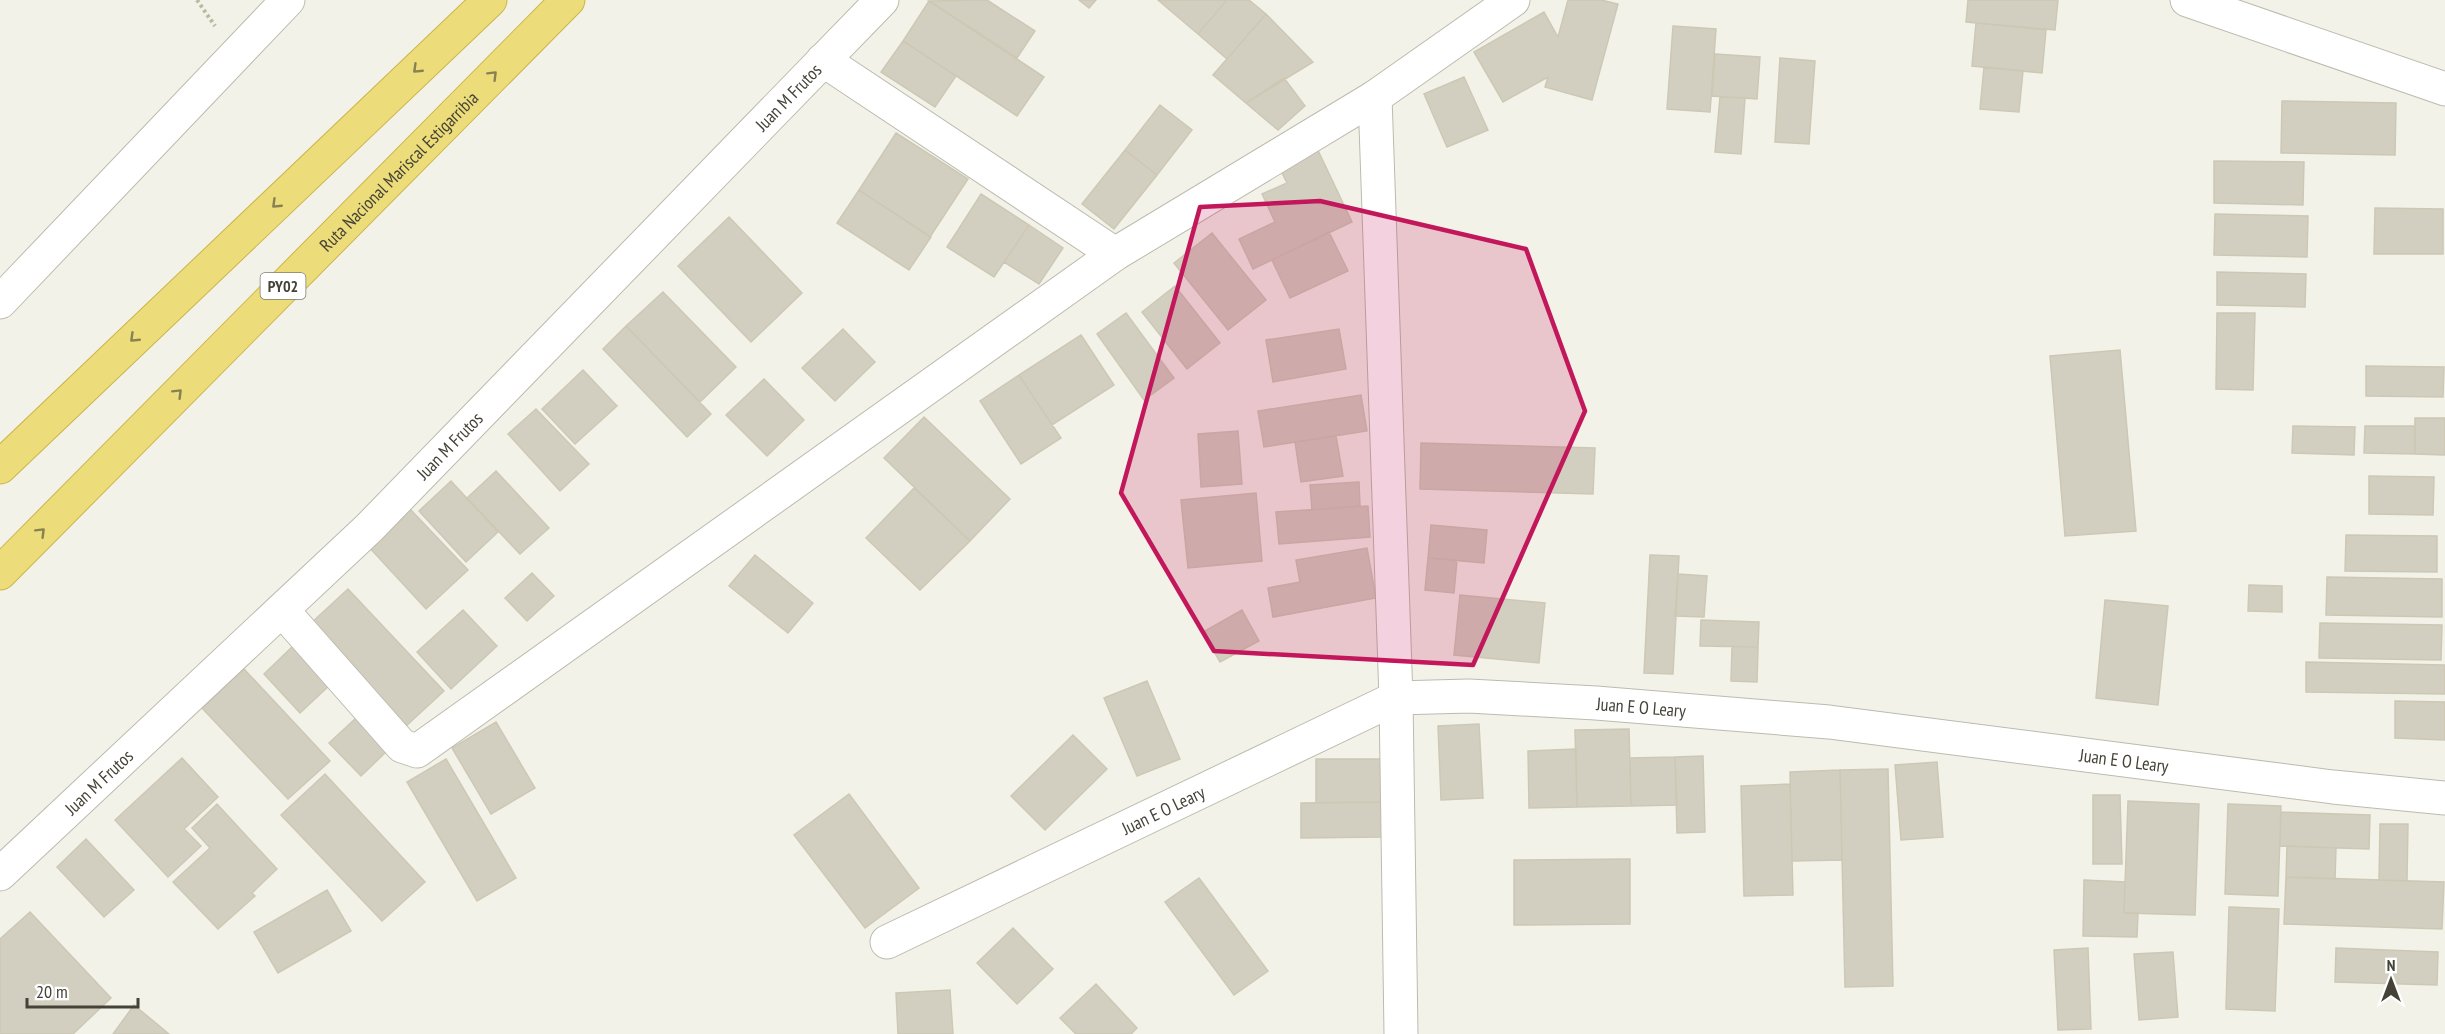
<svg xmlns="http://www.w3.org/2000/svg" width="2445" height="1034" font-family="'PT Sans Narrow',sans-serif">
  <rect width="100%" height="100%" fill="#f3f2e9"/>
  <path fill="#d3cfc0" stroke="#cdc8b4" stroke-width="1.5" d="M987,0L1035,31L1017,58L929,1Z
    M1079,0H1096L1089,8Z
    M1158,0H1227L1198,34Z
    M1227,0H1249L1266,14L1227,59L1198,34Z
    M1568,0H1601L1618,4L1592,100L1545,87L1548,77L1503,102L1474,52L1544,12L1558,37Z
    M1968,0H2058L2055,30L1966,22Z
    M929,1L1044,77L1017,116L903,41Z
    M1266,14L1313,62L1246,103L1213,75Z
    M1976,23L2046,30L2042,73L1972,66Z
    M1673,26L1716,29L1710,112L1667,109Z
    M903,41L956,76L935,107L881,72Z
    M1715,54L1760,57L1757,99L1712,96Z
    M1780,58L1815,61L1809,144L1775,142Z
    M1984,67L2023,71L2019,112L1980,109Z
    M1464,77L1488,130L1447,147L1424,94Z
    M1284,78L1305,106L1278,130L1246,103Z
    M1720,97L1745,98L1741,154L1715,152Z
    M2282,101L2396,103L2395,155L2281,153Z
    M1160,105L1192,130L1157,175L1125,150Z
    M896,133L968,179L930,237L859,190Z
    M1315,144L1352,222L1253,269L1239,239L1275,222L1262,194L1287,183L1277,163Z
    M1125,150L1157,175L1114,229L1082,204Z
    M2214,161L2304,162L2303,205L2214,203Z
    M859,190L931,237L909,270L837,223Z
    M981,194L1029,225L994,277L947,247Z
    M2375,208L2443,209V254H2374Z
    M2215,214L2308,216L2307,257L2214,255Z
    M729,217L802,293L751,342L678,266Z
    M1029,225L1063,248L1039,284L1004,262Z
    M1329,232L1348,271L1290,298L1272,260Z
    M1212,233L1266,300L1228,330L1174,263Z
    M2217,272L2306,274L2305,307L2217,305Z
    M1175,286L1220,343L1187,369L1142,312Z
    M663,292L736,367L700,402L626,326Z
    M1126,313L1174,378L1144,400L1097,334Z
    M2217,313H2255L2253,390L2216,389Z
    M626,326L711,414L687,437L603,349Z
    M843,329L875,362L835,401L802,368Z
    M1339,329L1346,369L1273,382L1266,340Z
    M1081,335L1114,385L1052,425L1019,375Z
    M2120,350L2136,531L2065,536L2050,356Z
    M2366,366L2444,367L2443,397L2366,396Z
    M583,370L617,406L575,444L542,409Z
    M1019,375L1061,438L1021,464L980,401Z
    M764,379L804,420L767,456L726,415Z
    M1361,395L1367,431L1264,447L1258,411Z
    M536,409L589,464L560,491L508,434Z
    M924,417L1010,499L970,541L884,458Z
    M2415,418H2445V455L2415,454Z
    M2293,426L2355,427L2354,455L2292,453Z
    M2365,426H2415V454L2364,453Z
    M1238,431L1242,484L1201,487L1198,434Z
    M1336,436L1343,476L1301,482L1295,442Z
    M1421,443L1595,448L1593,494L1420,489Z
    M496,471L549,528L520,554L467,498Z
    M2369,476L2434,477L2433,515L2369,514Z
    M451,481L498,532L466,562L419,511Z
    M1359,482L1360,506L1312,510L1310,485Z
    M914,488L970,541L920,590L866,538Z
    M1256,493L1262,561L1188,568L1181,500Z
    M1368,506L1370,537L1279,544L1276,512Z
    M409,508L468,570L426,609L368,546Z
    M1431,525L1487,530L1484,563L1428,558Z
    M2346,535L2437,536V572L2345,571Z
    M1367,548L1376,598L1273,617L1268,588L1300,582L1296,560Z
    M755,555L813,603L788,633L729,586Z
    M1650,555L1679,556L1673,674L1644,673Z
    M1428,558L1457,560L1454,593L1425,590Z
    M532,573L554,596L527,621L505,598Z
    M1678,574L1707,576L1704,617L1675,616Z
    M2327,577L2442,579V617L2326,615Z
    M2249,585L2282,586V612L2248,611Z
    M348,589L444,691L405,727L309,625Z
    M1460,595L1545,603L1539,663L1454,655Z
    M2105,600L2168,606L2158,705L2096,698Z
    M463,610L497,646L451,689L417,652Z
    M1242,610L1259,641L1220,662L1203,632Z
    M1701,620L1759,622L1758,647L1700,646Z
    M2320,623L2442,625L2441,660L2319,658Z
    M294,645L331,684L300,713L264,674Z
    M1732,647H1758L1757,682L1731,681Z
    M2306,662L2445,665V694L2306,692Z
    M244,669L330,761L288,799L202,708Z
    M1147,681L1180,759L1137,776L1104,698Z
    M2395,701L2445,702V740L2395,738Z
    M356,718L387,751L361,776L329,743Z
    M496,722L535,788L491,814L452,748Z
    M1479,724L1483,798L1441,800L1438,726Z
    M1629,729L1631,806L1577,807L1575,730Z
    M1073,735L1107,769L1045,830L1011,796Z
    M1576,749L1577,807L1529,808L1528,751Z
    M1703,756L1705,832L1677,833L1675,757Z
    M1675,757L1677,805L1631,806L1630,758Z
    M182,758L218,797L184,829L201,846L168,877L115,820Z
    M446,759L516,878L477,901L407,782Z
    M1316,759H1382V802L1316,803Z
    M1937,762L1943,837L1901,840L1895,765Z
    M1888,769L1893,986L1845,987L1840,770Z
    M1840,770L1842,860L1792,861L1790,772Z
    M325,774L425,882L382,921L281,815Z
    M1790,784L1793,895L1744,896L1741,786Z
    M849,794L919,888L865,928L794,835Z
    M2093,795H2120L2122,864H2093Z
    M2128,801L2199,804L2195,915L2124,913Z
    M1382,802V837L1301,838V803Z
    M217,804L277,869L252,893L255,896L218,929L173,882L210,848L192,828Z
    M2228,804L2281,806L2278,896L2225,894Z
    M2281,812L2370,815L2369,849L2280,846Z
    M2380,824H2408L2407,881L2379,880Z
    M86,839L134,890L104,917L57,867Z
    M2287,846L2336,848L2335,879L2286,877Z
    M1630,859V924L1514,925V860Z
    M2286,877L2444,882L2442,929L2284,924Z
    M1199,878L1268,971L1234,995L1165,902Z
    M2084,880L2125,882L2124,913H2138L2137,937L2083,936Z
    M327,890L351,931L278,973L254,932Z
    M2229,907L2279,909L2275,1011L2226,1009Z
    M30,912L111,998L73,1034H0V939Z
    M1013,928L1053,969L1017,1004L977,963Z
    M2088,948L2091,1029L2058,1030L2054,950Z
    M2336,948L2438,952L2437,985L2335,982Z
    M2173,952L2178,1017L2139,1020L2134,954Z
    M1096,984L1137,1028L1131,1034H1076L1060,1018Z
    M950,990L953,1034H898L896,993Z
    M134,1005L169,1034H113Z"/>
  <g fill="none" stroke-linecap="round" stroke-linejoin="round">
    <defs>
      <g id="minor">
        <path d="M2187,0L2445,89"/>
        <path d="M823,60L1115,254"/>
        <path d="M1375,97L1396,698L1401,1034"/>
        <path d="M0,302L288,0"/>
        <path d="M282,610L402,746L417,751L1115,254L1375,97L1513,0"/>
        <path id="s1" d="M0,874L369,528L882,0"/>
        <path id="s2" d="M887,942L1396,698L1469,696L1596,703L1829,722L2333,787L2445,798"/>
      </g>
      <g id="highway">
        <path d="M0,467L490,0"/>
        <path id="s3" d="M0,573L568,0"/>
      </g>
    </defs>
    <use href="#minor" stroke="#bdbbad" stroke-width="35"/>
    <use href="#highway" stroke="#cbb44b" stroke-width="35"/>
    <path stroke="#bdb8a0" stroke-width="4" stroke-dasharray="3 3" stroke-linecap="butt" d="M197,0L215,26"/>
    <use href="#minor" stroke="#fff" stroke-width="33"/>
    <use href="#highway" stroke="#eddd7a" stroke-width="33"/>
  </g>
  <defs><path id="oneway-chevron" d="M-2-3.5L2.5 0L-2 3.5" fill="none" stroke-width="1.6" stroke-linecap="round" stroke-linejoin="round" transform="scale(1.5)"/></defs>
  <g stroke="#888152">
    <use href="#oneway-chevron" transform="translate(417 69) rotate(136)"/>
    <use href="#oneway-chevron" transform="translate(493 75) rotate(-45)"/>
    <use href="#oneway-chevron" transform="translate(276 204) rotate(136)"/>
    <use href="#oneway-chevron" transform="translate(134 338) rotate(136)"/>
    <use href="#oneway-chevron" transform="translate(178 393) rotate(-45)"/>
    <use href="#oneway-chevron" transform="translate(41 532) rotate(-45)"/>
  </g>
  <path fill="#c2185b" fill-opacity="0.2" stroke="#c2185b" stroke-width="4.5" stroke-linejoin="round" d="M1320,201L1526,249L1585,411L1473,665L1214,651L1121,493L1200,207Z"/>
  <g text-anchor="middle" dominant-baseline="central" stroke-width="4.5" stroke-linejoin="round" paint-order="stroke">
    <rect fill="#fff" stroke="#7d7b74" stroke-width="1.5" x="260.5" y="273" width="45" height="26" rx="4.5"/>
    <g font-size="16" font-weight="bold" fill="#454338">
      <text x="283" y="286">PY02</text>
    </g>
    <g font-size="18" fill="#454338" stroke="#fff">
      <text stroke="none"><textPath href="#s1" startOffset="1107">Juan M Frutos</textPath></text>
      <text stroke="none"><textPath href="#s3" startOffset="566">Ruta Nacional Mariscal Estigarribia</textPath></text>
      <text stroke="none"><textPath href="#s1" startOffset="621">Juan M Frutos</textPath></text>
      <text stroke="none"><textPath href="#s2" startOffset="810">Juan E O Leary</textPath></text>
      <text stroke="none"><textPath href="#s2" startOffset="1296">Juan E O Leary</textPath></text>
      <text stroke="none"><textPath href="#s1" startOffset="135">Juan M Frutos</textPath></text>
      <text stroke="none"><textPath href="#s2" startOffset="306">Juan E O Leary</textPath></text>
    </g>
  </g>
  <g transform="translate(2391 980)" stroke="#ffffff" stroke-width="4.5" paint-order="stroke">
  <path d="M0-4.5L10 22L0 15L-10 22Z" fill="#454338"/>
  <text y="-9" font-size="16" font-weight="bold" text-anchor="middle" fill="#454338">N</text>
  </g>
  <path d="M27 998v9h111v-9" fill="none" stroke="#454338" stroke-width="3"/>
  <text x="36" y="998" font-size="18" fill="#454338" stroke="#ffffff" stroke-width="4.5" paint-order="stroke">20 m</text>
</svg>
